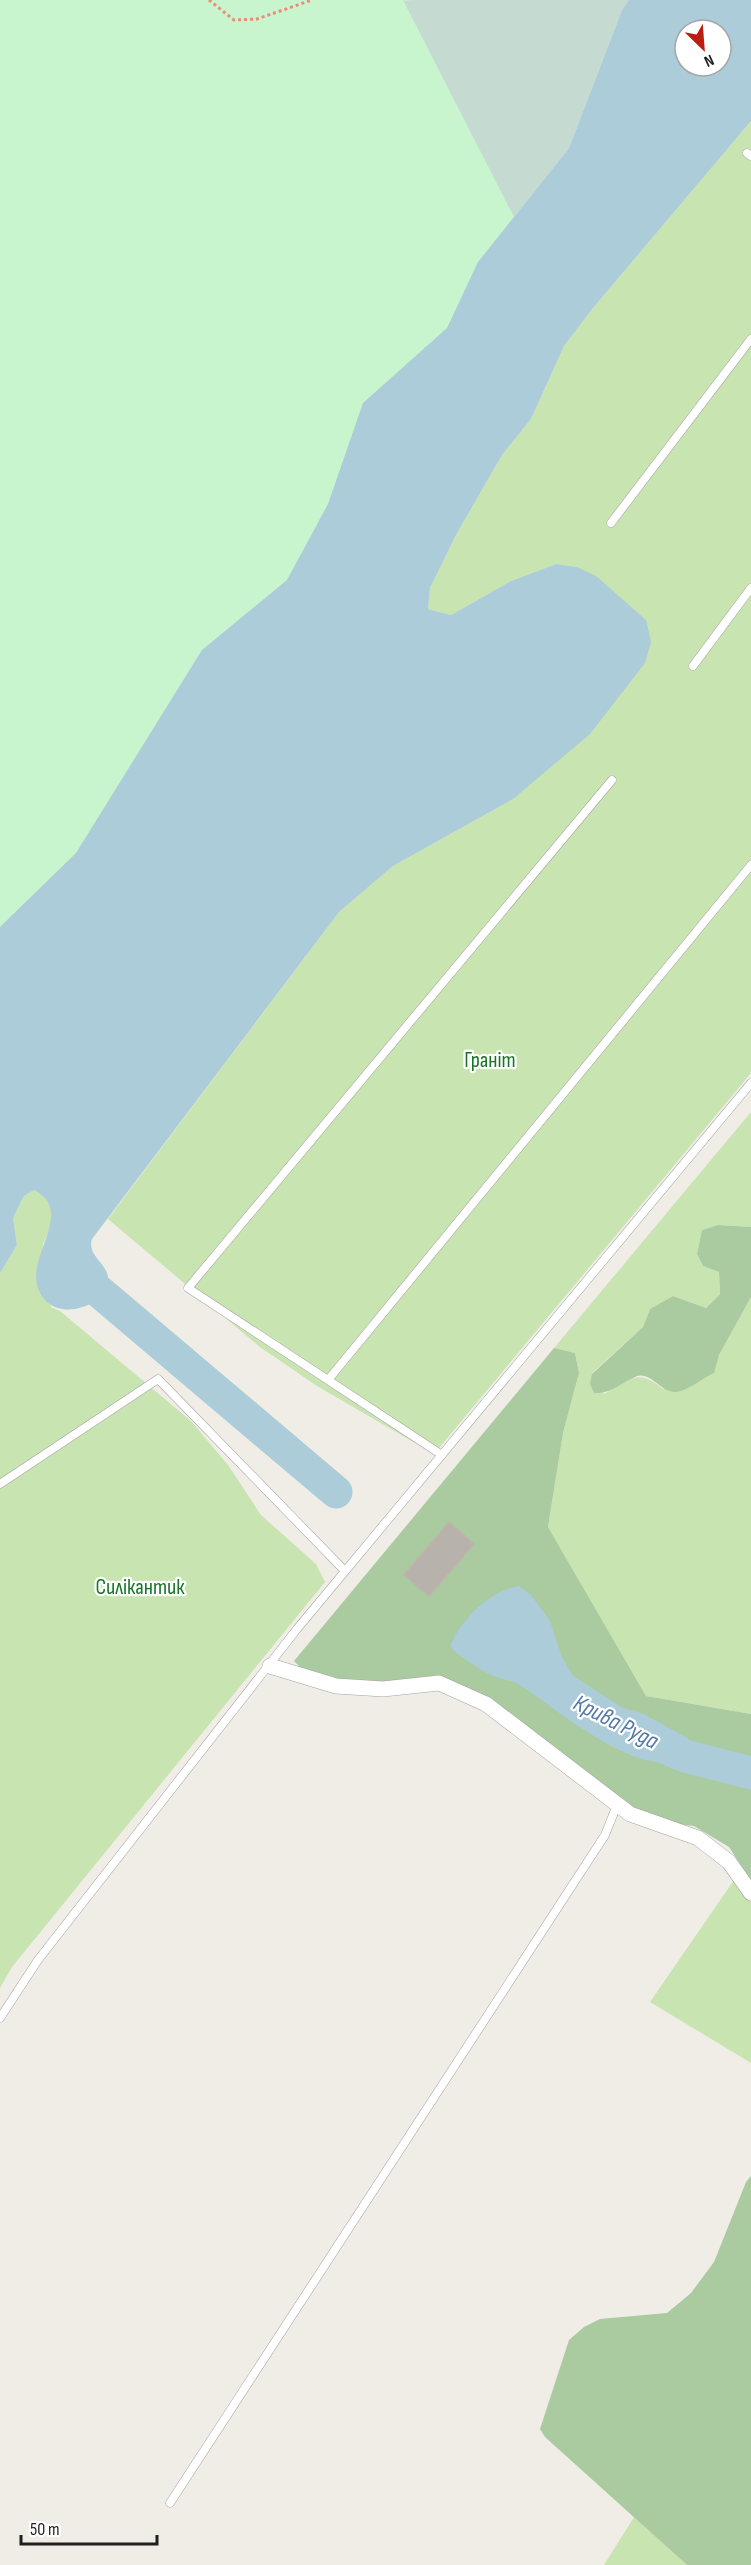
<svg xmlns="http://www.w3.org/2000/svg" width="751" height="2565" font-family="'Sofia Sans Condensed',sans-serif">
  <rect width="100%" height="100%" fill="#efede6"/>
  <path fill="#c8e4b1" d="M751,121V1073L434,1454L317,1386L260,1347L108,1219L339,912L393,866L513,799L577,567L556,564L511,581L451,615L428,609L430,588L456,535L502,455L531,419L564,346L593,308Z
    M751,1112V1227L718,1225L702,1230L697,1254L703,1266L719,1272L720,1294L706,1308L673,1296L650,1309L643,1327L592,1373L604,1394C633,1379 636,1368 663,1389L713,1373L719,1355L751,1297V1714L646,1696L548,1527L563,1433L579,1373L575,1353L554,1348Z
    M34,1190L45,1195L51,1207L52,1224L43,1244L51,1307L60,1311L191,1421L228,1465L261,1515L316,1564L325,1582L12,1967L0,1988V1273L17,1245L13,1218L24,1196Z
    M743,1867L751,1880V2063L650,2002Z
    M634,2517L687,2565H604Z"/>
  <path fill="#aaca9f" d="M718,1225L751,1227V1297L719,1355L714,1373C703,1378 686,1392 675,1392C661,1392 651,1372 637,1376C622,1382 612,1394 594,1393L590,1384L592,1374L643,1327L650,1309L673,1296L706,1308L720,1294L719,1272L703,1266L697,1254L702,1230Z
    M554,1348L575,1353L579,1373L563,1433L548,1527L646,1696L751,1714V1880L729,1847L694,1826L643,1820L480,1704L441,1691L346,1682L308,1675L294,1661Z
    M751,2176V2565H687L545,2437L540,2429L569,2340L584,2327L600,2319L667,2313L691,2293L714,2262L746,2182Z"/>
  <path fill="#c5dbd2" d="M415,0H629L622,10L569,148L478,262L385,1Z"/>
  <path fill="#c8f4ce" d="M0,0H403L536,260L0,1098Z"/>
  <path fill="#abccd8" fill-rule="evenodd" d="M629,0H751V121L593,308L564,346L531,419L502,455L456,535L430,588L428,609L451,615L511,581L556,564L577,567L596,576L646,620L651,642L645,663L590,734L513,799L393,866L339,912L92,1239C86,1257 111,1264 108,1283C103,1308 51,1325 38,1288C26,1256 76,1211 34,1190L24,1196L13,1218L17,1245L0,1273V927L76,853L202,650L287,580L328,504L363,403L447,328L478,262L569,148L622,10ZM685,30H721V66H685Z
    M519,1586L531,1595L550,1621L562,1657L573,1676L623,1708L644,1714L684,1736L690,1740L691,1748C657,1797 552,1705 520,1685C513,1681 506,1680 499,1678C483,1673 468,1661 455,1652L450,1646C462,1618 489,1591 519,1586Z"/>
  <g fill="none" stroke-linecap="round" stroke-linejoin="round">
    <path stroke="#abccd8" stroke-width="33" d="M95,1288L336,1492
      M644,1739L685,1756L751,1773"/>
  </g>
  <path fill="#b8b2ac" stroke="#bfb5aa" stroke-width="1.5" d="M449,1522L474,1544L429,1596L404,1575Z"/>
  <g fill="none" stroke-linecap="round" stroke-linejoin="round">
    <defs>
      <path id="service" d="M747,153L751,156
        M611,523L751,339
        M693,666L751,588
        M328,1380L751,865
        M442,1455L188,1288L612,780
        M0,1484L158,1379L345,1571
        M0,2018L38,1960L297,1629L751,1083
        M170,2503L605,1835L617,1805"/>
      <path id="minor" d="M270,1666L336,1686L383,1689L439,1683L486,1704L630,1814L698,1838L729,1862L751,1893"/>
    </defs>
    <use href="#service" stroke="#a3a3a3" stroke-width="9"/>
    <use href="#minor" stroke="#a3a3a3" stroke-width="16"/>
    <path stroke="#ed8c7a" stroke-width="3" stroke-dasharray="3 3" stroke-linecap="butt" d="M209,0L234,20L257,19L312,0"/>
    <use href="#service" stroke="#fff" stroke-width="8"/>
    <use href="#minor" stroke="#fff" stroke-width="15"/>
  </g>
  <g text-anchor="middle" dominant-baseline="central" stroke-width="4.5" stroke-linejoin="round" paint-order="stroke">
    <g font-size="22" fill="#167423" stroke="#fff">
      <text x="490" y="1060">Граніт</text>
      <text x="140" y="1587">Силікантик</text>
    </g>
    <g font-size="24" font-style="italic" fill="#5479a6" stroke="#fff">
      <text transform="translate(616 1722) rotate(27)">Крива Руда</text>
    </g>
  </g>
  <g transform="translate(703 48) rotate(155)"><circle r="28" fill="#ffffff" stroke="#a5a5a5" stroke-width="1.5"/>
  <path d="M0-4.5L10 22L0 15L-10 22Z" fill="#bb1d13"/>
  <text y="-9" font-size="16" font-weight="bold" text-anchor="middle" fill="#1f1f1f">N</text>
  </g>
  <path d="M21 2535v9h136v-9" fill="none" stroke="#1f1f1f" stroke-width="3"/>
  <text x="30" y="2535" font-size="18" fill="#1f1f1f" stroke="#ffffff" stroke-width="4.5" paint-order="stroke">50 m</text>
</svg>
